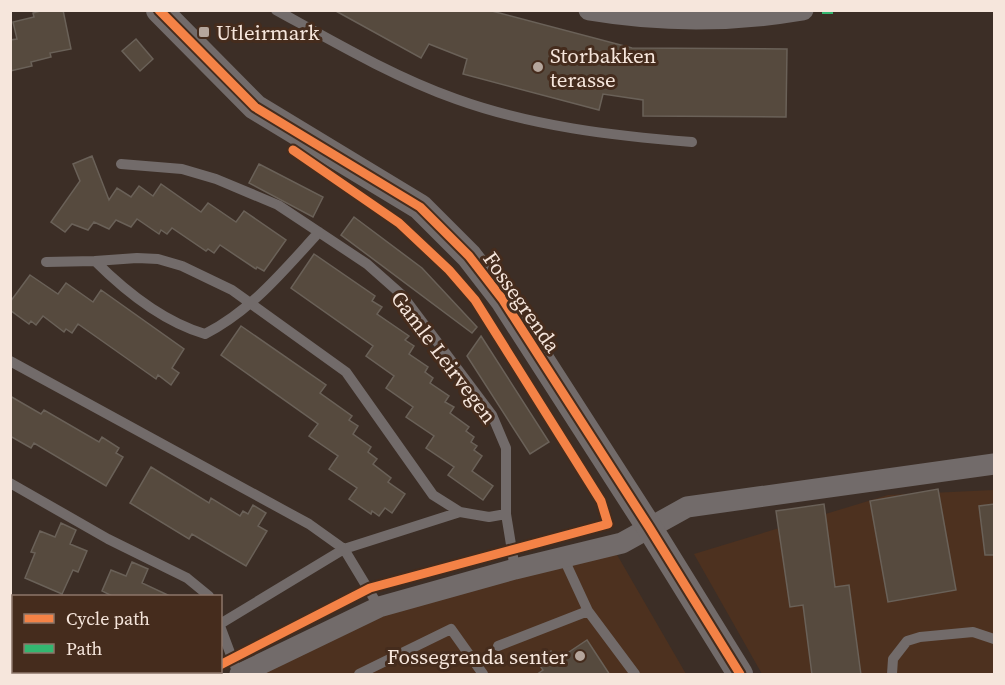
<svg xmlns="http://www.w3.org/2000/svg" width="1005" height="685" font-family="'Source Serif 4',serif">
  <rect width="100%" height="100%" fill="#3c2e26"/>
  <path fill="#4d311f" d="M994,490V674H762L694,554L888,495Z
    M616,553L686,674H255L384,611Z"/>
  <path fill="#564a3e" stroke="#6a6158" stroke-width="1.5" d="M44,10H63L71,49L50,53L51,57L31,62L32,66L10,71V40L17,39L13,22L34,17L33,13Z
    M334,10H488L632,48L787,49L786,117L643,116V100L603,94L599,110L463,74L467,59L429,44L421,58Z
    M136,39L153,59L140,71L122,51Z
    M92,156L109,200L117,188L131,197L139,186L153,196L161,184L201,212L208,203L236,222L244,211L286,240L264,271L257,267L256,269L220,245L214,253L208,249L206,251L172,228L167,234L161,230L159,234L137,219L131,227L116,220L109,229L94,222L88,230L72,224L65,232L51,222L80,181L73,164Z
    M259,164L323,197L313,217L249,183Z
    M354,217L422,268L477,327L472,333L341,235Z
    M314,254L375,296L372,301L382,307L377,314L409,336L405,340L414,346L409,354L428,367L425,372L433,378L430,383L449,396L445,402L454,407L450,413L469,427L466,431L474,437L471,442L477,446L474,450L482,456L472,471L493,486L483,500L448,475L454,467L426,448L434,436L406,417L413,407L386,388L394,376L366,356L373,346L291,288Z
    M30,275L58,294L66,283L93,302L101,290L184,349L172,368L179,373L171,385L158,375L156,379L78,324L72,333L66,329L64,332L43,316L36,325L31,321L29,324L10,310V302Z
    M241,326L326,385L320,393L352,416L349,420L358,426L353,434L371,447L368,452L377,459L373,464L391,478L388,482L405,494L392,513L385,508L379,516L372,511L371,514L349,499L357,488L329,469L338,456L309,436L318,424L221,355Z
    M481,336L549,442L530,454L467,356Z
    M10,396L41,414L44,410L99,442L102,437L119,448L116,453L123,457L106,486L34,443L31,448L10,436Z
    M151,467L209,503L211,498L240,516L243,511L248,514L253,505L266,513L258,526L267,531L246,566L192,534L189,539L130,503Z
    M938,489L956,590L888,602L870,501Z
    M824,504L835,587L849,585L861,675H812L803,605L790,607L776,511Z
    M994,504V555H985L979,506Z
    M61,523L76,530L70,544L87,551L78,572L73,570L62,594L25,578L35,553L31,552L40,531L55,537Z
    M132,562L148,569L142,583L172,597H114L102,591L111,570L126,576Z
    M587,640L610,675H536L543,670L537,661L551,651L557,660Z"/>
  <g fill="none" stroke-linecap="round" stroke-linejoin="round">
    <path stroke="#726b6a" stroke-width="10" d="M276,10C334,42 394,77 456,99C531,126 613,136 692,142
      M121,164L182,169L216,179L278,205L367,264L402,295L492,415L506,448V514L515,569
      M95,261L137,258L158,259L182,266L232,290L346,372L433,495L460,512L489,517L506,514
      M46,262L95,261C125,291 164,322 205,334C252,310 284,270 319,232
      M10,361L309,524L344,549L379,607
      M10,483L108,539L187,578L209,596
      M563,557L588,611L635,674
      M220,624L344,549L460,512
      M220,626L238,674
      M498,646L588,611
      M123,674L128,672
      M359,674L451,629L483,674
      M892,674L893,659L907,641L920,637L973,632L994,639"/>
    <path stroke="#726b6a" stroke-width="21" d="M589,10C660,22 732,22 803,10
      M240,674L379,607L515,569L622,543L687,507L994,464"/>
    <path stroke="#726b6a" stroke-width="26" d="M159,10L255,107L420,207L469,256L503,300L649,527L740,674"/>
    <path stroke="#33b770" stroke-width="8" stroke-dasharray="15 8" stroke-linecap="butt" d="M822,10H833"/>
    <defs>
      <path id="cycleway" d="M159,10L255,107L420,207L469,256L503,300L649,527L740,674
        M220,665L370,588L608,524L601,501L475,300L449,270L399,223L293,150"/>
    </defs>
    <use href="#cycleway" stroke="#452c1d" stroke-width="13"/>
    <use href="#cycleway" stroke="#f48246" stroke-width="9"/>
  </g>
  <g fill="#b5a69c" stroke="#452c1d" stroke-width="2">
    <rect x="198" y="26" width="12" height="12" rx="3"/>
    <circle cx="538" cy="67" r="6"/>
    <circle cx="580" cy="656" r="6"/>
  </g>
  <g text-anchor="middle" dominant-baseline="central" stroke-width="6" stroke-linejoin="round" paint-order="stroke">
    <g font-size="21" fill="#f6e6dc" stroke="#452c1d" text-anchor="start">
      <text x="216" y="32">Utleirmark</text>
      <text x="550" y="55">Storbakken<tspan x="550" dy="24">terasse</tspan></text>
      <text x="568" y="656" text-anchor="end">Fossegrenda senter</text>
    </g>
    <g font-size="21" fill="#f6e6dc" stroke="#452c1d">
      <text transform="translate(522 302) rotate(55)">Fossegrenda</text>
      <text transform="translate(444 357) rotate(53)">Gamle Leirvegen</text>
    </g>
  </g>
  <rect width="1005" height="685" fill="none" stroke="#f6e6dc" stroke-width="24"/>
  <rect x="12" y="595" width="210" height="78" fill="#452c1d" stroke="#8c7669" stroke-width="1.5"/>
  <rect x="24" y="614" width="30" height="9" fill="#f48246" stroke="#8c7669" stroke-width="1.5"/>
  <text x="66" y="625" font-size="18" fill="#f6e6dc">Cycle path</text>
  <rect x="24" y="644" width="30" height="9" fill="#33b770" stroke="#8c7669" stroke-width="1.5"/>
  <text x="66" y="655" font-size="18" fill="#f6e6dc">Path</text>
</svg>
